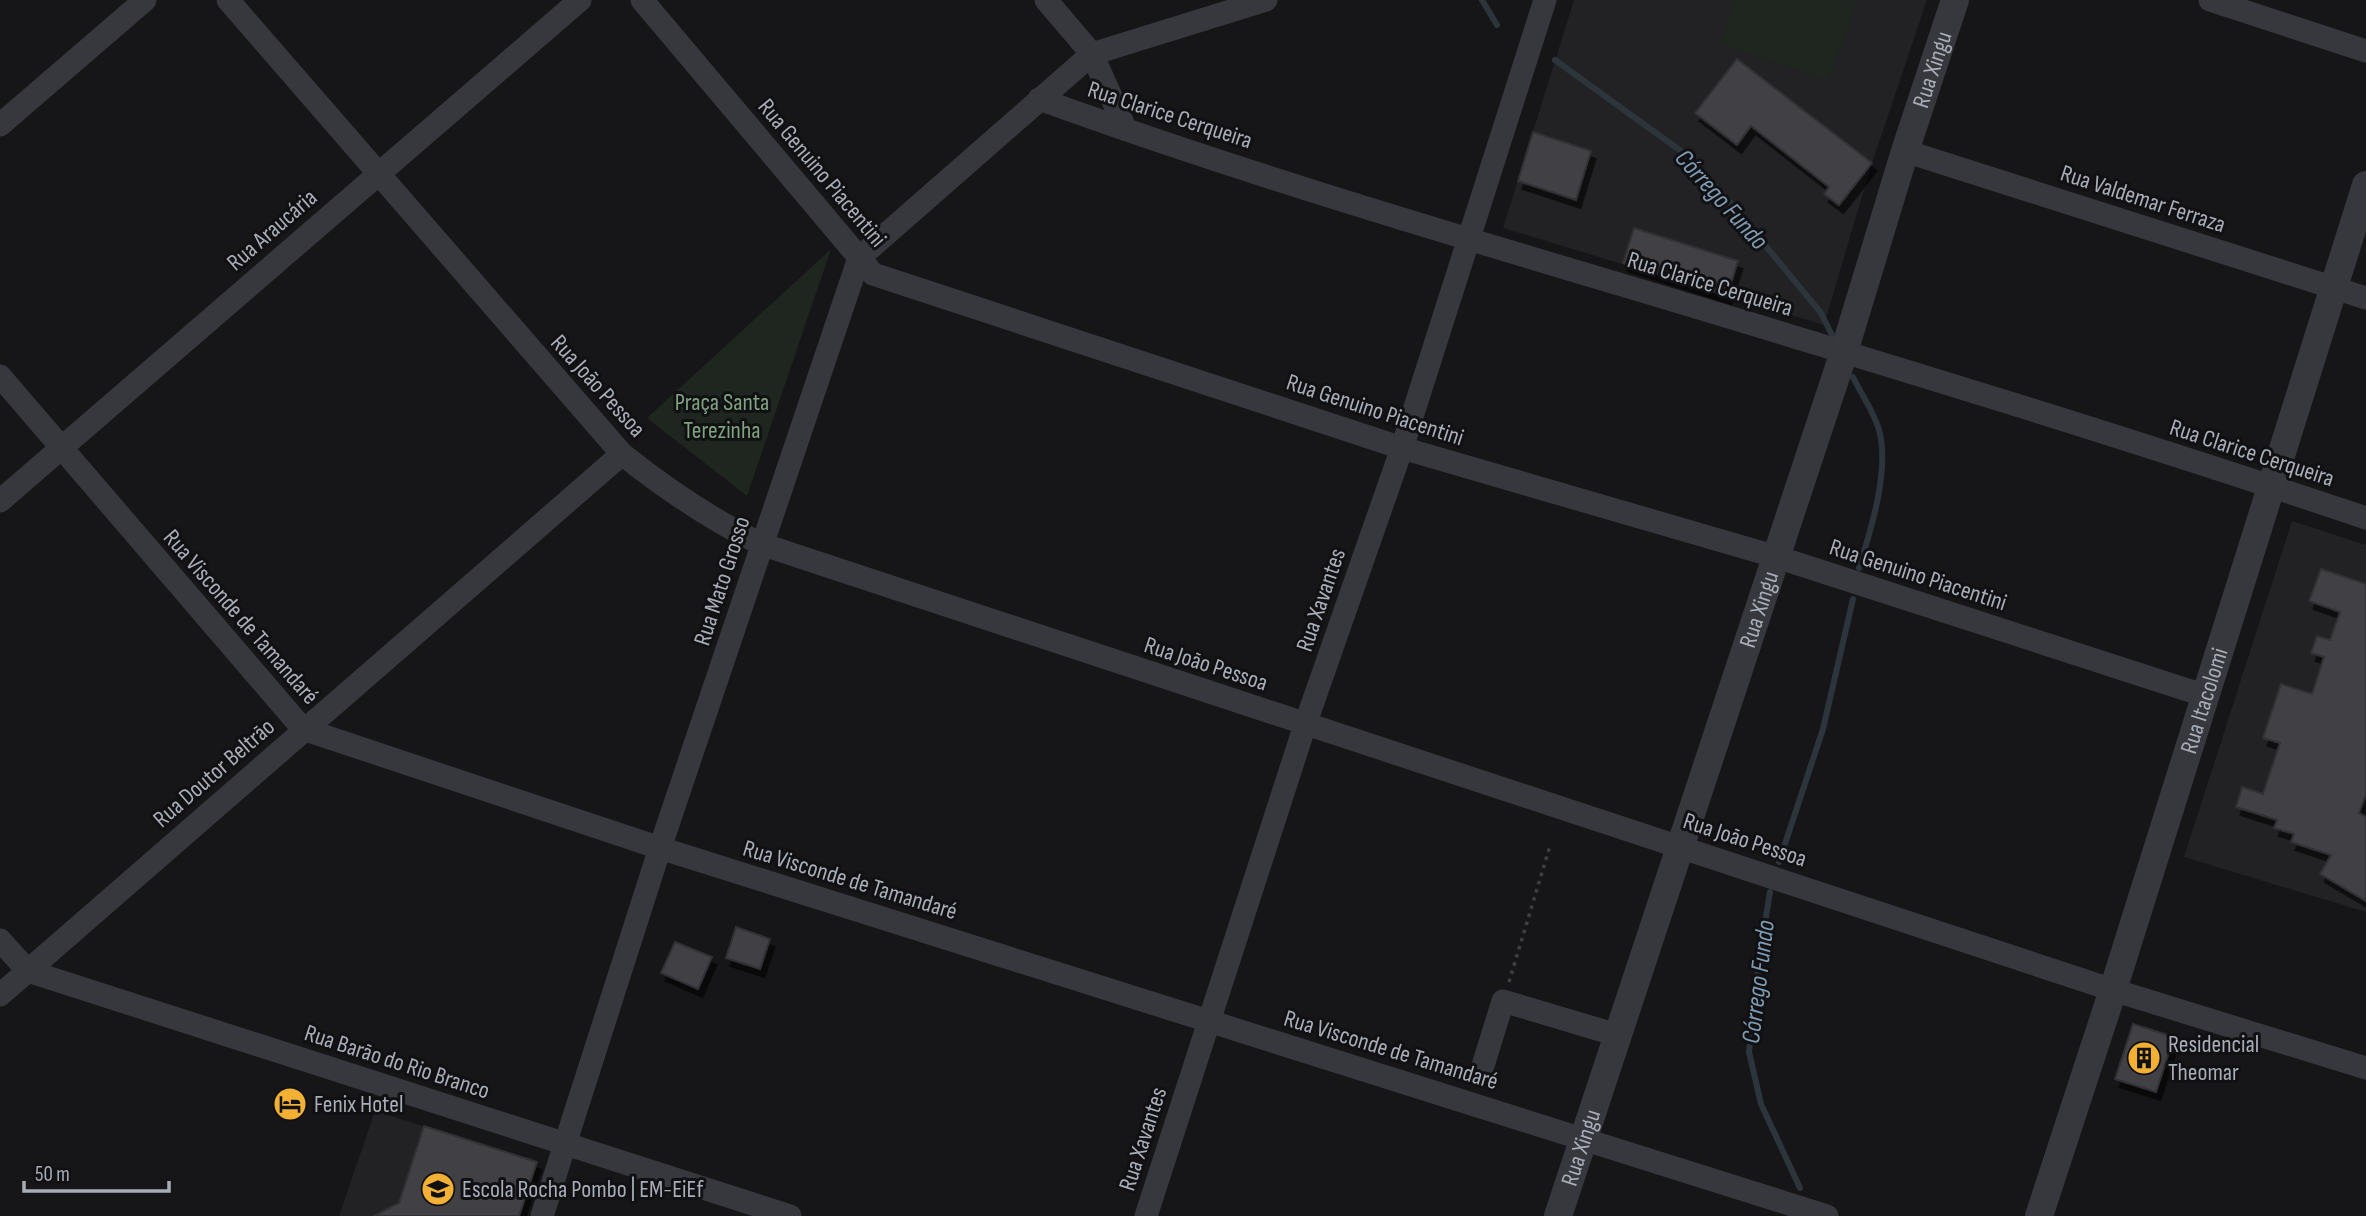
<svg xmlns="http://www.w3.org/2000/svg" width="2366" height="1216" font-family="'Sofia Sans Condensed',sans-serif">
  <defs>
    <filter id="shadow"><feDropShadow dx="4.5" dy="8" stdDeviation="0" flood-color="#0009"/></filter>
  </defs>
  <rect width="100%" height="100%" fill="#161618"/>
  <path fill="#222225" d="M1574,0H1927L1872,163L1824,325L1503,228Z
    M2292,521L2366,545V912L2184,857Z
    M375,1111L537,1162L519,1216H339Z"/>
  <path fill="#1e261f" d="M1735,0H1857L1829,80L1720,44Z
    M831,249L747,496L647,418Z"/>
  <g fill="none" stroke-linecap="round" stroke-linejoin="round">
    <path stroke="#2c353c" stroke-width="6" d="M1482,0L1497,25
      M1555,60L1685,154L1727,199L1821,313L1833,337
      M1853,377C1861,394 1874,412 1879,430C1890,469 1871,530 1859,568
      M1779,862L1823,729L1853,599
      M1770,892L1760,953L1749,1052L1761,1104L1800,1188"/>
  </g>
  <path fill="#404145" stroke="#303034" stroke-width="2" filter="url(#shadow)" d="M1737,59L1872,163L1839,205L1824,194L1829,187L1751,126L1737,145L1695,113Z
    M1533,132L1591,151L1576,200L1518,181Z
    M1634,228L1738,261L1727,296L1623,263Z
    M2321,569L2366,584V794L2359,813L2366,817V901L2320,874L2331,855L2291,842L2294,834L2274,828L2277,820L2236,807L2242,787L2263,794L2280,743L2263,738L2281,684L2312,694L2324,657L2311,653L2317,636L2330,640L2340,612L2309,601Z
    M736,927L770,939L760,969L726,958Z
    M675,942L712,957L698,989L661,973Z
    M2133,1024L2174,1037L2156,1092L2115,1079Z
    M424,1126L537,1162L519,1216H374L399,1203Z"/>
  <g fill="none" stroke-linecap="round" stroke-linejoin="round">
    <path stroke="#3d3f44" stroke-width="3.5" stroke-dasharray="3.5 5" stroke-linecap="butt" d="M1509,982L1550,846"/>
    <path stroke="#37383d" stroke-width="23" d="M228,0L622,454C667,490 710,519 761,544L2113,990L2366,1068
      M642,0L873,274L1402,448L1777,557L2206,696
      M1046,0L1092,54L1126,130
      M2210,0L2366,51
      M1039,99C1243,173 1451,234 1659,296C1895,367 2132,439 2366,518
      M0,125L145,0
      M1905,151L2366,298
      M0,376L303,729L660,848L1827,1216
      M0,501L580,0
      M0,940L28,971L790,1216
      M0,995L622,454
      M1481,1072L1503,1001L1617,1035
      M542,1216L660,848L859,258L1092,54L1266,0
      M1146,1216L1305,725L1402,448L1545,0"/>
    <g stroke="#37383d" stroke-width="28">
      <path id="s1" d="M1558,1216L1844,352L1905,151L1955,0"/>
      <path id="s2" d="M2039,1216L2113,990L2366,185"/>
    </g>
  </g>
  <defs>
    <symbol id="building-disc" viewBox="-11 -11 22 22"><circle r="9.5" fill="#f2b134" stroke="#111113"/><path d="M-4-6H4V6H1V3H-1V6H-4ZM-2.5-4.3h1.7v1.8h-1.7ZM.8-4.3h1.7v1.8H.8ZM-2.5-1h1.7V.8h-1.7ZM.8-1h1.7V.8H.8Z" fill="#111"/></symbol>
    <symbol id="hotel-disc" viewBox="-11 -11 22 22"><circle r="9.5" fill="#f2b134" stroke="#111113"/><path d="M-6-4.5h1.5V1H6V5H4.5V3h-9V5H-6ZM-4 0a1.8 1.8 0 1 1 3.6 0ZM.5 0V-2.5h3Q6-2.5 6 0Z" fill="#111"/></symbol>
    <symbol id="school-disc" viewBox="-11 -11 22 22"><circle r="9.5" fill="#f2b134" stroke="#111113"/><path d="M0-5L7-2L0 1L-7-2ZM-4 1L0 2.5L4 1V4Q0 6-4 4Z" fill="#111"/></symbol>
  </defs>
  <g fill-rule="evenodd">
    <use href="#building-disc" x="2125" y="1039" width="38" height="38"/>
    <use href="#hotel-disc" x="271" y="1085" width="38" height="38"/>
    <use href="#school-disc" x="419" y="1170" width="38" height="38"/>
  </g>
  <g text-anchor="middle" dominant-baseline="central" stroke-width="6" stroke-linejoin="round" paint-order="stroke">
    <g font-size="24" fill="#a8adb8" stroke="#111113">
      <text stroke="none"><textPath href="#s1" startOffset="1206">Rua Xingu</textPath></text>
      <text transform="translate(1170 115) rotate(18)">Rua Clarice Cerqueira</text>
      <text transform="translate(822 173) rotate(50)">Rua Genuino Piacentini</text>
      <text transform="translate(2143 199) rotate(18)">Rua Valdemar Ferraza</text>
      <text transform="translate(272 230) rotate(-41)">Rua Araucária</text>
      <text transform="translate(1710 284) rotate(17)">Rua Clarice Cerqueira</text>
      <text transform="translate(598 386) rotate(48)">Rua João Pessoa</text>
      <text transform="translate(1375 410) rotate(18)">Rua Genuino Piacentini</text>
      <text transform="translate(2252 453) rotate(18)">Rua Clarice Cerqueira</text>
      <text transform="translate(1918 575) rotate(18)">Rua Genuino Piacentini</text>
      <text transform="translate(722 581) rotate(-72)">Rua Mato Grosso</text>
      <text transform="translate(1321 600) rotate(-71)">Rua Xavantes</text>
      <text stroke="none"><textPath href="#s1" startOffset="639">Rua Xingu</textPath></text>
      <text transform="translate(241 617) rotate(49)">Rua Visconde de Tamandaré</text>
      <text transform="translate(1206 664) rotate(18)">Rua João Pessoa</text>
      <text stroke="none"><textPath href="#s2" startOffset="541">Rua Itacolomi</textPath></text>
      <text transform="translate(214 773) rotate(-41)">Rua Doutor Beltrão</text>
      <text transform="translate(1745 840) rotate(18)">Rua João Pessoa</text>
      <text transform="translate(850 880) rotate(17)">Rua Visconde de Tamandaré</text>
      <text transform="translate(1391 1050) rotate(17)">Rua Visconde de Tamandaré</text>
      <text transform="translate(397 1062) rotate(18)">Rua Barão do Rio Branco</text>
      <text transform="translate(1143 1139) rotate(-72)">Rua Xavantes</text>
      <text stroke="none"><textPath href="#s1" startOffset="72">Rua Xingu</textPath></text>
    </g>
    <g font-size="24" fill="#7fa381" stroke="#111113">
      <text x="722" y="402">Praça Santa<tspan x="722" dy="28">Terezinha</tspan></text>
    </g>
    <g font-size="24" fill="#a8adb8" stroke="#111113" text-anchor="start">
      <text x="2168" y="1044">Residencial<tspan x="2168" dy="28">Theomar</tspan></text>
      <text x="314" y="1104">Fenix Hotel</text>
      <text x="462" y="1189">Escola Rocha Pombo | EM-EiEf</text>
    </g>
    <g font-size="26" font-style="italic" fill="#7f9bb3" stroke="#111113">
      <text transform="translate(1721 200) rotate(48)">Córrego Fundo</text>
      <text transform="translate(1759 982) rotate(-83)">Córrego Fundo</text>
    </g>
  </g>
  <path d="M24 1181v10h145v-10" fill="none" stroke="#a8adb8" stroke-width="3.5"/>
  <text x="35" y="1181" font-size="21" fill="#a8adb8" stroke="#111113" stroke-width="5" paint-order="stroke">50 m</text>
</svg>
